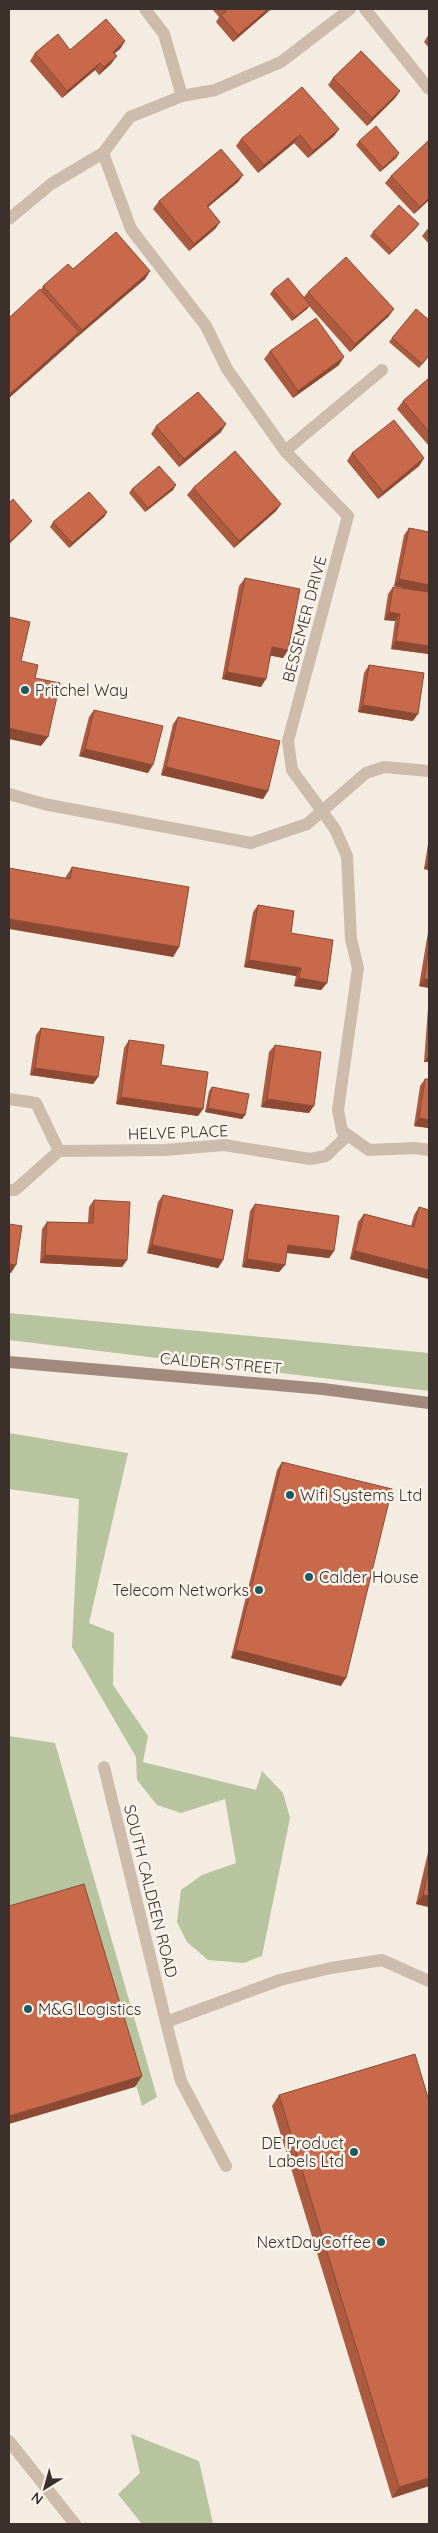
<svg xmlns="http://www.w3.org/2000/svg" width="438" height="2533" font-family="Quicksand,sans-serif">
  <rect width="100%" height="100%" fill="#f4ebe1"/>
  <path fill="#b8c4a0" d="M9,1313L429,1353V1391L9,1340Z
    M9,1433L128,1453L89,1623L114,1633L113,1685L148,1736L143,1762L256,1790L262,1771L283,1793L290,1818L262,1956L244,1963L208,1960L187,1942L177,1922L181,1890L202,1875L236,1863L225,1799L181,1813L157,1805L137,1780L136,1757L72,1647L79,1499L9,1489Z
    M9,1736L55,1743L157,2097L142,2106L81,1888L9,1909Z
    M131,2434L199,2461L213,2524H142L118,2494L140,2473Z"/>
  <g fill="none" stroke-linecap="round" stroke-linejoin="round">
    <path stroke="#cdbbac" stroke-width="12" d="M145,9L164,34L182,96
      M365,9L429,89
      M103,153L131,229L206,326L227,369L285,451
      M9,219L51,184L103,153L130,117L182,96L215,90L281,62L350,9
      M382,370L285,451L348,516L288,741L292,770L335,829L347,856L351,939L358,968L338,1110L342,1131L369,1150L415,1148L429,1150
      M9,794L44,804L251,843L307,824L366,773L384,767L429,771
      M9,1099L36,1103L59,1151L15,1190H9
      M59,1151L165,1150L224,1145L310,1159L326,1156L348,1135
      M104,1767L166,2022L280,1980L331,1968L382,1960L429,1981
      M166,2022L181,2081L226,2166"/>
    <path stroke="#cdbbac" stroke-width="12" d="M9,2441L75,2524"/>
    <path stroke="#a18a7d" stroke-width="12" d="M9,1362L323,1389L429,1403"/>
  </g>
  <path fill="#ac5a40" d="M212,9H271L233,42L216,22L219,17Z
    M429,34V48L424,42Z
    M125,41L120,49L114,53L111,64L99,75L95,70L62,98L30,61L35,53L70,50Z
    M333,78L400,91L395,98L367,126L328,85Z
    M339,129L334,136L308,158L294,143L258,173L236,146L241,139Z
    M359,141L399,153L396,158L380,172L356,145Z
    M243,175L238,182L208,207L220,222L215,229L189,251L153,209L159,201Z
    M391,176L429,200L414,214L385,183Z
    M419,224L416,228L389,255L370,236L373,232Z
    M429,227V244L422,236Z
    M73,269L150,271L145,279L76,338V337L74,340L9,398V318L41,290L43,286Z
    M273,290L304,297L308,292L389,316L350,352L309,306L307,309L292,321L270,294Z
    M429,320V356L419,368L389,342L392,338Z
    M270,351L339,365L293,398L264,359Z
    M429,378V446L397,409L403,401Z
    M156,426L221,432L179,467L151,434Z
    M352,453L424,458L419,466L378,499L347,461Z
    M193,488L281,504L276,511L234,548L187,495Z
    M132,489L173,490L145,512L129,493Z
    M107,512L104,517L69,548L50,527L53,522Z
    M409,528L429,532V654L391,649L395,621L384,620L388,594L393,587L413,590L394,586L404,535Z
    M245,578L288,650L283,658L271,655L261,687L222,679L239,586Z
    M369,665L413,721L358,712L364,673Z
    M94,710L148,773L79,756L89,717Z
    M178,717L268,791L263,799L161,775L173,724Z
    M429,838V870L424,869Z
    M72,867L179,947L173,957L65,878Z
    M258,905L291,933L327,983L321,990L294,986L296,976L244,967L253,912Z
    M429,930V988L419,986L428,932Z
    M429,1006V1062H424L428,1008Z
    M41,1028L98,1077L93,1084L30,1075L36,1035Z
    M129,1040L161,1065L203,1109L198,1116L116,1104L124,1048Z
    M275,1045L309,1113L261,1107L269,1052Z
    M425,1079H429V1128L414,1126L420,1086Z
    M212,1087L245,1115L242,1119L205,1112L209,1091Z
    M163,1195L223,1260L218,1268L147,1253L158,1202Z
    M94,1200L127,1260L122,1267L40,1263L42,1229L47,1222L88,1223L89,1207Z
    M255,1204L334,1251L329,1258L286,1253L285,1265L279,1272L242,1267L250,1211Z
    M419,1207L429,1279L350,1259L358,1222L364,1214L411,1226L414,1215Z
    M282,1462L341,1686L231,1658L277,1470Z
    M429,1848V1907L416,1904Z
    M279,2095L429,2101V2486L392,2498L272,2106Z"/>
  <path fill="#8c4a34" d="M268,9H271L233,42L238,35Z
    M125,41L120,49L108,59L113,52Z
    M117,56L111,64L99,75L104,67Z
    M100,63L95,70L62,98L67,91Z
    M400,91L395,98L367,126L372,118Z
    M339,129L334,136L308,158L313,151Z
    M300,135L294,143L258,173L264,165Z
    M399,153L396,158L380,172L383,168Z
    M243,175L238,182L201,213L207,206Z
    M429,198V200L414,214L420,207Z
    M220,222L215,229L189,251L194,244Z
    M419,224L416,228L389,255L392,251Z
    M150,271L145,279L76,338L82,330Z
    M310,305L307,309L292,321L295,317Z
    M394,309L389,316L350,352L355,344Z
    M79,332L74,340L9,398V397L11,393Z
    M344,357L339,365L293,398L298,391Z
    M226,424L221,432L179,467L184,459Z
    M424,458L419,466L378,499L383,492Z
    M176,485L173,490L145,512L148,508Z
    M281,504L276,511L234,548L239,541Z
    M107,512L104,517L69,548L72,543Z
    M32,521L29,525L9,544V542Z
    M399,579L429,585V593L394,586Z
    M389,612L400,614L395,621L384,620Z
    M396,641L429,646V654L391,649Z
    M272,647L288,650L283,658L267,655Z
    M227,672L266,679L261,687L222,679Z
    M363,705L418,714L413,721L358,712Z
    M9,728L48,737L41,746L9,739Z
    M85,749L153,765L148,773L79,756Z
    M166,767L268,791L263,799L161,775Z
    M429,861V870L424,869Z
    M9,919L179,947L173,957L9,929Z
    M249,960L301,968L296,976L244,967Z
    M299,978L327,983L321,990L294,986Z
    M424,979H429V988L419,986Z
    M429,1055V1062H424Z
    M35,1068L98,1077L93,1084L30,1075Z
    M121,1097L203,1109L198,1116L116,1104Z
    M267,1099L314,1106L309,1113L261,1107Z
    M208,1108L245,1115L242,1119L205,1112Z
    M419,1118L429,1120V1128L414,1126Z
    M152,1245L223,1260L218,1268L147,1253Z
    M288,1245L334,1251L329,1258L282,1252Z
    M355,1251L429,1270V1279L350,1259Z
    M45,1255L127,1260L122,1267L40,1263Z
    M247,1259L285,1265L279,1272L242,1267Z
    M9,1264L16,1265L11,1273H9Z
    M236,1650L346,1678L341,1686L231,1658Z
    M423,1895L429,1896V1907L416,1904Z
    M142,2076L135,2087L9,2124V2116Z
    M429,2478V2486L392,2498L399,2487Z"/>
  <path fill="#c8694b" stroke="#8c4a34" d="M224,9H268L238,35L221,15L226,11Z
    M106,19L125,41L113,52L117,56L104,67L100,63L67,91L35,53L58,34L70,50Z
    M361,51L400,91L372,118L333,78Z
    M302,87L339,129L313,151L300,135L264,165L241,139Z
    M376,126L399,153L383,168L359,141Z
    M429,140V198L420,207L391,176Z
    M221,149L243,175L207,206L220,222L194,244L159,201Z
    M399,205L419,224L392,251L373,232Z
    M116,232L150,271L82,330L43,286L68,264L73,269Z
    M346,257L394,309L355,344L308,292Z
    M288,278L310,305L295,317L273,290Z
    M40,289L79,332L11,393L9,391V318Z
    M416,309L429,320V355L422,364L392,338Z
    M316,318L344,357L298,391L270,351Z
    M429,378V432L403,401Z
    M198,392L226,424L184,459L156,426Z
    M394,420L424,458L383,492L352,453Z
    M235,451L281,504L239,541L193,488Z
    M159,466L176,485L148,508L132,489Z
    M89,492L107,512L72,543L53,522Z
    M13,499L32,521L9,542V503Z
    M409,528L429,532V585L399,579Z
    M245,578L300,589L288,650L272,647L266,679L227,672Z
    M393,587L429,592V646L396,641L400,614L389,612Z
    M9,617L30,622L21,661L38,665L35,678L60,683L48,737L9,728Z
    M369,665L424,673L418,714L363,705Z
    M94,710L163,726L153,765L85,749Z
    M178,717L280,741L268,791L166,767Z
    M72,867L189,887L179,947L9,919V868L70,879Z
    M258,905L294,911L291,933L333,940L327,983L299,978L301,968L249,960Z
    M429,947V979H424Z
    M41,1028L104,1037L98,1077L35,1068Z
    M129,1040L164,1045L161,1065L208,1072L203,1109L121,1097Z
    M275,1045L321,1052L314,1106L267,1099Z
    M425,1079H429V1120L419,1118Z
    M212,1087L249,1094L245,1115L208,1108Z
    M163,1195L233,1210L223,1260L152,1245Z
    M94,1200L130,1202L127,1260L45,1255L47,1222L93,1223Z
    M255,1204L339,1216L334,1251L288,1245L285,1265L247,1259Z
    M419,1207L429,1210V1270L355,1251L364,1214L414,1227Z
    M9,1224L22,1226L16,1265L9,1264Z
    M282,1462L392,1489L346,1678L236,1650Z
    M429,1866V1896L423,1895Z
    M84,1884L142,2076L9,2116V1906Z
    M415,2054L429,2101V2478L399,2487L279,2095Z"/>
  <g fill="#1f5a5e" stroke="#fbf5ee" stroke-width="2">
    <circle cx="25" cy="690" r="5"/>
    <circle cx="290" cy="1495" r="5"/>
    <circle cx="309" cy="1577" r="5"/>
    <circle cx="259" cy="1590" r="5"/>
    <circle cx="28" cy="2009" r="5"/>
    <circle cx="354" cy="2152" r="5"/>
    <circle cx="381" cy="2242" r="5"/>
  </g>
  <g text-anchor="middle" dominant-baseline="central" stroke-width="5" stroke-linejoin="round" paint-order="stroke">
    <g font-size="16" fill="#3b302b" stroke="#fbf5ee">
      <text transform="translate(304 619) rotate(-75)">BESSEMER DRIVE</text>
      <text transform="translate(178 1132) rotate(-2)">HELVE PLACE</text>
      <text transform="translate(221 1363) rotate(5)">CALDER STREET</text>
      <text transform="translate(151 1891) rotate(76)">SOUTH CALDEEN ROAD</text>
    </g>
    <g font-size="16" fill="#3b302b" stroke="#fbf5ee" text-anchor="start">
      <text x="35" y="690">Pritchel Way</text>
      <text x="300" y="1495">Wifi Systems Ltd</text>
      <text x="319" y="1577">Calder House</text>
      <text x="249" y="1590" text-anchor="end">Telecom Networks</text>
      <text x="38" y="2009">M&amp;G Logistics</text>
      <text x="344" y="2143" text-anchor="end">DE Product<tspan x="344" dy="18">Labels Ltd</tspan></text>
      <text x="371" y="2242" text-anchor="end">NextDayCoffee</text>
    </g>
  </g>
  <rect width="438" height="2533" fill="none" stroke="#3b302b" stroke-width="20"/>
  <g transform="translate(45 2488) rotate(217)" stroke="#fbf5ee" stroke-width="4" paint-order="stroke">
  <path d="M0-4L9 19L0 12L-9 19Z" fill="#3b302b"/>
  <text y="-8" font-size="14" font-weight="bold" text-anchor="middle" fill="#3b302b">N</text>
  </g>
</svg>
